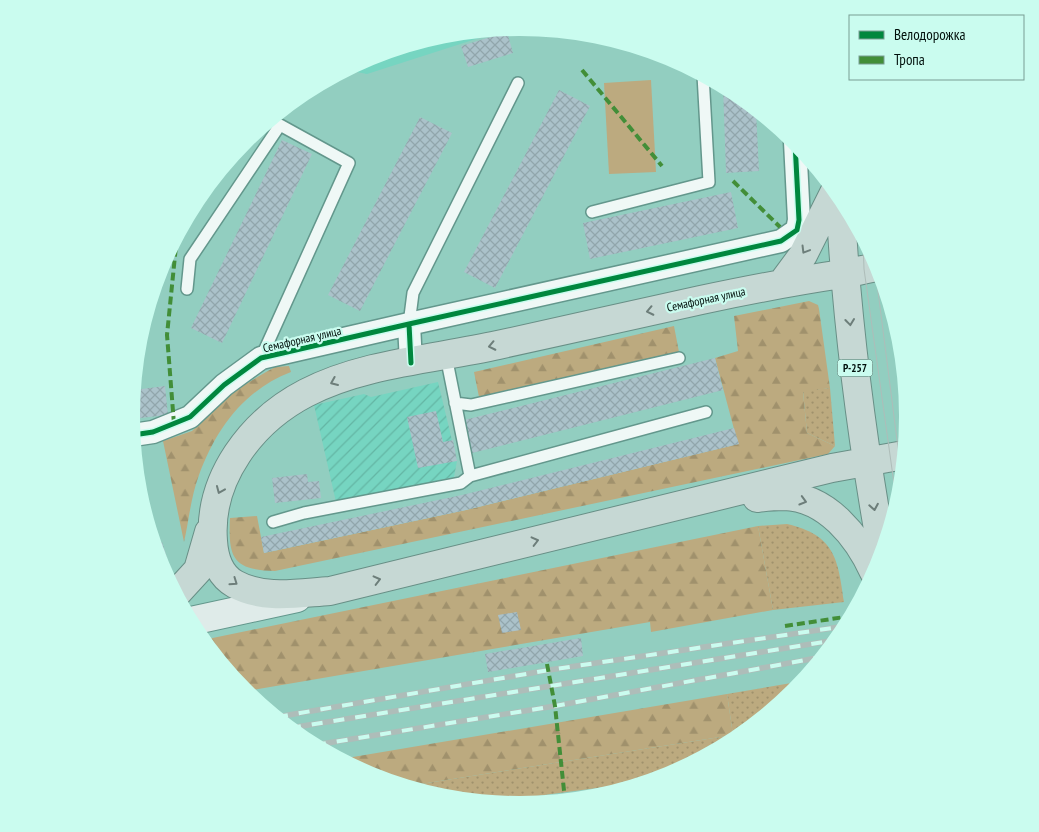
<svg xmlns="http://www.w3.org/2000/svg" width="1039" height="832" font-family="'PT Sans Narrow',sans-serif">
  <defs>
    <pattern id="industrial-furrows" width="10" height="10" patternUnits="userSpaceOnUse" patternTransform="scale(1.25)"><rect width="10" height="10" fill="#76d5c1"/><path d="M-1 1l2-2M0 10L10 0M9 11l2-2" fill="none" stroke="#64b6a4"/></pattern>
    <pattern id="grass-dots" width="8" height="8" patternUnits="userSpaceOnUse" patternTransform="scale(1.25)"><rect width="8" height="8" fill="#bcaa7f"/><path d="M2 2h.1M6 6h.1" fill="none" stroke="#a0916c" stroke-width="1.8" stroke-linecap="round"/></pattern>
    <pattern id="forest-firs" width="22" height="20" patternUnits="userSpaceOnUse" patternTransform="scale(1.25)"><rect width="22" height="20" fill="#bcaa7f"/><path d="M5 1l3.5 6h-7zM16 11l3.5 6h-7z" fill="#a0916c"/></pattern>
    <pattern id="building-cross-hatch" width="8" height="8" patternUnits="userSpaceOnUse" patternTransform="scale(1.25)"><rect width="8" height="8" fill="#abc2ca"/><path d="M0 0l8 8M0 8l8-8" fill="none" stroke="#91a6ac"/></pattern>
  </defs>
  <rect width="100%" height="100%" fill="#92cec0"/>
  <path fill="#76d5c1" d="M507,29L367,74L347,70L371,57L444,35Z"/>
  <path fill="url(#industrial-furrows)" d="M438,382L457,461L454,477L336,502L314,405L364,394L371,397Z"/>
  <path fill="url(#grass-dots)" d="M830,388L835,446L807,433L803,391Z
    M787,524C835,535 838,559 844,602L773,610L758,526Z
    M803,681C769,721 700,765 650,781L490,802L443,797L408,786L733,735L727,694Z"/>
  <path fill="url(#forest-firs)" d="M809,301L818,305L819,309L830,388L803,392L807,433L835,446L828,454L275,571C233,570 228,558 230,518L257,516L264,553L466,510L738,444L715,358L738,351L734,316Z
    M674,326L679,352L479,397L474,372Z
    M289,366L291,372C244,390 216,429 199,475C191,496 189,520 184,542L163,441L192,431L232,392L266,372L275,367Z
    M758,526L773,610L651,632L650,622L246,691L203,640Z
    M727,694L733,735L408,786L371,775L341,759Z"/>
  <path fill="#bcaa7f" d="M651,80L656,172L609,174L604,83Z"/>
  <path fill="url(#building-cross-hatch)" d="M507,32L513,53L468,67L461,46Z
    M723,86L736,93L756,110L759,171L726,173Z
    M559,90L590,106L495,288L464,272Z
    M420,117L452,133L360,311L328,295Z
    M282,140L312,154L222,343L191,328Z
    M731,192L738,228L590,259L583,223Z
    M715,358L723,390L472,453L464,420Z
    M165,386L168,415L131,419L134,390Z
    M436,411L443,442L453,440L457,461L418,468L407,417Z
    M734,428L739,444L466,510L264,553L261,537L462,495Z
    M307,474L308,482L319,481L321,498L275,503L272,478Z
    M162,542L167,558L159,560L154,545Z
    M517,612L521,630L502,633L498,615Z
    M581,638L583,656L488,672L485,654Z"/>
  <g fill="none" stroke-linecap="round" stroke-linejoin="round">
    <defs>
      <path id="service" d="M592,212L709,182L703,75
        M187,289L190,259L280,125L349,163L261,358
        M409,324L413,293L518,83
        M446,356L470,476L706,412
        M455,403L471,405L679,358
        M273,522L304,513L461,483L470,476"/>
      <path id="minor" d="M411,363L409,324L781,241L797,230L799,220L795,142
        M133,435L153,432L190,417L224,385L261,358L409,324"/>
      <path id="secondary" d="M191,621L297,598"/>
      <path id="trunk" d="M840,197C846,316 861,434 882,552
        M878,267C866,269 854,272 842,274C795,281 748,290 701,300C633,315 566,330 498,345C435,359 364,363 306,393C252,421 208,478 213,541C214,557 219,575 235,584C264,600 298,593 330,591L832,468L904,455
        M783,282L803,255L835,191
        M757,498C765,497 775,496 784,496C827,497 858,537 874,572
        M176,594L198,570L209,532"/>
    </defs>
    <use href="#service" stroke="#63978c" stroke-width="14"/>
    <use href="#minor" stroke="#63978c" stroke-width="25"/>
    <use href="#secondary" stroke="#63978c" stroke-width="30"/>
    <use href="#trunk" stroke="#688f86" stroke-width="30"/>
    <use href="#service" stroke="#eff8f6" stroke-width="11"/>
    <use href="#minor" stroke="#eff8f6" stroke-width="22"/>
    <use href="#secondary" stroke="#dfebe9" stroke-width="28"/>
    <use href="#trunk" stroke="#c6d8d4" stroke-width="28"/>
    <path stroke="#aebdb9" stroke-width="1" d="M863,239L864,269L897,505
      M874,260L902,479"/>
    <defs>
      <path id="rail" d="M277,717L549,670L846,626
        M290,728L836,640
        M315,745L555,706L822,657"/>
    </defs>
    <use href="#rail" stroke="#aebdb9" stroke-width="5.5"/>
    <use href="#rail" stroke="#cafcef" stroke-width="4" stroke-dasharray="11" stroke-linecap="butt"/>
    <path stroke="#428e38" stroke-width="4" stroke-dasharray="8 4" stroke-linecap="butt" d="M582,70L662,166
      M733,181L780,227
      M187,219L237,151
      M174,424L167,335L177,236
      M785,626L851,616
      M547,664L555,706L565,800"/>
    <defs>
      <path id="cycleway" d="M411,363L409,324L781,241L797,230L799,220L795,142
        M133,435L153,432L190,417L224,385L261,358L409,324"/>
    </defs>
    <use href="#cycleway" stroke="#cafcef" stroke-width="8"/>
    <use href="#cycleway" stroke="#00873e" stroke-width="5"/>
  </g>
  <defs><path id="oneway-chevron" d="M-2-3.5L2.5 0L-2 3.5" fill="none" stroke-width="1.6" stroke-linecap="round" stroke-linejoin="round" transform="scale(1.25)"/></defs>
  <g stroke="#6d7e7a">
    <use href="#oneway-chevron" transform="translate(805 250) rotate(121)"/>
    <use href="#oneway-chevron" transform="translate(650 311) rotate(168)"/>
    <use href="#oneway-chevron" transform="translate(850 322) rotate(83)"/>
    <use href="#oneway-chevron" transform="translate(492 346) rotate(168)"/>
    <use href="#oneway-chevron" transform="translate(334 382) rotate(157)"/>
    <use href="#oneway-chevron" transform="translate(220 490) rotate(113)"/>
    <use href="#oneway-chevron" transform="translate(803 501) rotate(16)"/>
    <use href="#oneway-chevron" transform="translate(874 507) rotate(80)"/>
    <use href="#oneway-chevron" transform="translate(535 541) rotate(-14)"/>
    <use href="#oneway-chevron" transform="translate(377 580) rotate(-14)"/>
    <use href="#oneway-chevron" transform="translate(234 582) rotate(35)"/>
  </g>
  <g text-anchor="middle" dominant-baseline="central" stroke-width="4.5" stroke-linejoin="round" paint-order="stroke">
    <rect fill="#cafcef" stroke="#3d564f" stroke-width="1" x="837.5" y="359.5" width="35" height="17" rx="4"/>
    <g font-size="11" font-weight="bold" fill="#000f0b">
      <text x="855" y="368">Р-257</text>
    </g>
    <g font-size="12" fill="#000f0b" stroke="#cafcef">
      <text transform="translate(706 299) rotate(-12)">Семафорная улица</text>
      <text transform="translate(302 339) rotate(-13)">Семафорная улица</text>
    </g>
  </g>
  <path d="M0 0H1039V832H0ZM519 36H520A379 379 0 0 1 899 415V417A379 379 0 0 1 520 796H519A379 379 0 0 1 140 417V415A379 379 0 0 1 519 36Z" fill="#cafcef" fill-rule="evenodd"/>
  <rect x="849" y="15" width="175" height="65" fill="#cafcef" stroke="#799d94"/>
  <rect x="859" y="31" width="25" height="8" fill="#00873e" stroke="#799d94"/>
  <text x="894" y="40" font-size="15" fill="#000f0b">Велодорожка</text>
  <rect x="859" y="56" width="25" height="8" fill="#428e38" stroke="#799d94"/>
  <text x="894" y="65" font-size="15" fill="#000f0b">Тропа</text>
</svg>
